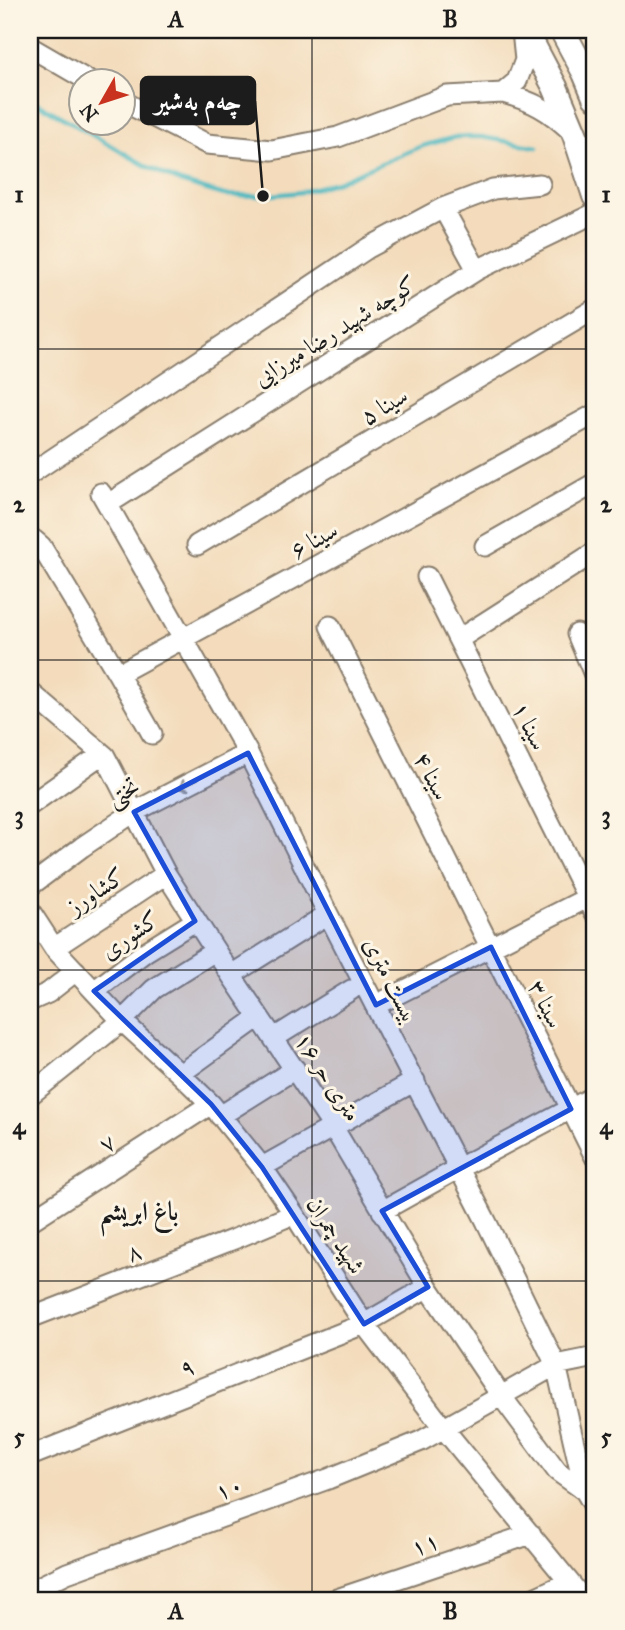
<svg xmlns="http://www.w3.org/2000/svg" width="625" height="1630" font-family="'IM FELL Great Primer',Amiri,serif">
  <rect width="100%" height="100%" fill="#fcf5e5"/>
  <filter id="ink" filterUnits="userSpaceOnUse"><feTurbulence type="fractalNoise" baseFrequency=".0143" numOctaves="2"/><feDisplacementMap in="SourceGraphic" scale="14" xChannelSelector="R" yChannelSelector="G"/><feConvolveMatrix kernelMatrix="1 2 1 2 8 2 1 2 1" color-interpolation-filters="sRGB"/></filter>
  <filter id="wash" filterUnits="userSpaceOnUse"><feTurbulence type="fractalNoise" baseFrequency=".00686" numOctaves="4" result="noise"/><feDisplacementMap in="SourceGraphic" scale="28" xChannelSelector="R" yChannelSelector="G"/><feGaussianBlur stdDeviation="1.57" result="paint"/><feColorMatrix in="noise" values="0 0 0 0 0 0 0 0 0 0 0 0 0 0 0 0 0 1.4 0 .05"/><feComposite in="paint" operator="in"/></filter>
  <g filter="url(#wash)">
    <rect width="100%" height="100%" fill="#f3dbbb"/>
    <g fill="none" stroke-linecap="round" stroke-linejoin="round">
      <path stroke="#48b7c0" stroke-width="4.5" d="M30,99L148,167L180,182L224,195L263,196L302,192L337,182L422,146L456,137H482L537,147"/>
    </g>
  </g>
  <g filter="url(#ink)">
    <g fill="none" stroke-linecap="round" stroke-linejoin="round">
      <defs>
        <path id="minor" d="M522,31L525,60L517,81L503,93C534,102 548,109 571,131
          M30,47L87,80
          M122,101L207,144L272,150L338,137L447,96L503,93
          M443,208L477,270
          M30,474L368,248L443,208L493,189L540,184
          M101,493L248,753L328,914L486,1221L556,1365L585,1491L595,1508
          M108,504L477,270L595,213
          M30,539L34,540L41,546L118,674
          M197,545L595,309
          M485,546L595,483
          M427,577L595,913
          M330,626L595,1157
          M577,634L595,677
          M459,639L595,552
          M30,692L105,756L166,874L231,975L333,1127L428,1287L502,1397L557,1471L585,1491
          M152,734L118,674L595,414
          M30,805L102,754
          M30,886L82,847L134,812L248,753
          M30,911L54,948L122,1021L180,1074L211,1104L262,1167L294,1214L364,1324L444,1429L584,1600
          M54,948L166,874
          M231,975L328,914
          M94,991L145,952L195,921
          M30,1001L48,993L76,971
          M376,1005L595,894
          M274,1038L351,990
          M180,1074L259,1017
          M30,1095L122,1021L154,989L215,951
          M220,1116L295,1069
          M262,1167L415,1081
          M382,1211L459,1168L595,1096
          M30,1221L211,1104
          M30,1318L237,1238L294,1214
          M30,1456L364,1324L428,1287
          M30,1591L67,1573L328,1479L421,1441L556,1365L595,1357
          M334,1600L531,1534
          M530,1600L569,1582"/>
        <path id="major" d="M525,30L555,87L575,135L595,196
          M562,30L585,73L595,97"/>
      </defs>
      <use href="#minor" stroke="#887c6c" stroke-width="23"/>
      <use href="#major" stroke="#887c6c" stroke-width="28"/>
      <use href="#minor" stroke="#fff" stroke-width="19"/>
      <use href="#major" stroke="#fff" stroke-width="24"/>
    </g>
    <defs><path id="oneway-shaft" d="M-6 0H5M1.5-3L5.5 0L1.5 3" fill="none" stroke-width="1.6" stroke-linecap="round" stroke-linejoin="round" transform="scale(1.75)"/></defs>
    <use stroke="#999" href="#oneway-shaft" transform="translate(188 784) rotate(153)"/>
  </g>
  <path fill="#1d4ed8" fill-opacity="0.2" stroke="#1d4ed8" stroke-width="5" stroke-linejoin="round" d="M248,753L376,1005L491,947L571,1109L382,1211L428,1287L364,1324L262,1167L211,1104L94,991L195,921L134,812Z"/>
  <path fill="none" stroke="#1c1c1c" stroke-width="2" stroke-opacity="0.55" d="M312,30V1600M30,349H595M30,660H595M30,970H595M30,1281H595"/>
  <g text-anchor="middle" dominant-baseline="central" stroke-width="6" stroke-linejoin="round" paint-order="stroke">
    <g font-size="24" fill="#1c1c1c" stroke="#fcf5e5">
      <text transform="translate(335 331) rotate(-32)">کوچه شهید رضا میرزایی</text>
      <text transform="translate(384 406) rotate(-31)">سینا ۵</text>
      <text transform="translate(314 540) rotate(-29)">سینا ۶</text>
      <text transform="translate(530 726) rotate(64)">۱ سینا</text>
      <text transform="translate(432 776) rotate(63)">سینا ۴</text>
      <text transform="translate(123 792) rotate(-30)">تختی</text>
      <text transform="translate(96 891) rotate(-34)">کشاورز</text>
      <text transform="translate(130 935) rotate(-35)">کشوری</text>
      <text transform="translate(391 980) rotate(63)">بیست متری</text>
      <text transform="translate(546 1004) rotate(64)">سینا ۳</text>
      <text transform="translate(328 1077) rotate(57)">۱۶ متری حر</text>
      <text transform="translate(107 1143) rotate(-33)">۷</text>
      <text transform="translate(336 1235) rotate(57)">شهید چمران</text>
      <text transform="translate(134 1252) rotate(-21)">۸</text>
      <text transform="translate(187 1367) rotate(-22)">۹</text>
      <text transform="translate(229 1488) rotate(-20)">۱۰</text>
      <text transform="translate(425 1544) rotate(-19)">۱۱</text>
    </g>
    <g font-size="26" font-weight="bold" fill="#1c1c1c" stroke="#fcf5e5">
      <text x="139" y="1211">باغ ابریشم</text>
    </g>
  </g>
  <path fill="none" stroke="#1c1c1c" stroke-width="2.5" d="M263 196L255 101"/>
  <circle fill="#1c1c1c" stroke="#fcf5e5" stroke-width="2.5" cx="263" cy="196" r="7"/>
  <rect fill="#1c1c1c" stroke="#1c1c1c" stroke-width="2.5" x="141" y="77" width="114" height="47" rx="7"/>
  <g font-size="26" text-anchor="middle" font-weight="bold" fill="#fff">
    <text x="198" y="110">چەم بەشیر</text>
  </g>
  <rect width="625" height="1630" fill="none" stroke="#fcf5e5" stroke-width="77"/>
  <g transform="translate(102 102) rotate(231)"><circle r="33" fill="#fcf5e5" stroke="#a29e95" stroke-width="2"/>
  <path d="M0-5L12 26L0 18L-12 26Z" fill="#c8321e"/>
  <text y="-10" font-size="19" font-weight="bold" text-anchor="middle" fill="#1c1c1c">N</text>
  </g>
  <rect x="38" y="38" width="548" height="1554" fill="none" stroke="#1c1c1c" stroke-width="2.5"/>
  <g font-size="23" text-anchor="middle" font-weight="bold" fill="#1c1c1c">
    <text x="176" y="27">A</text>
    <text x="450" y="27">B</text>
    <text x="19" y="202">1</text>
    <text x="606" y="202">1</text>
    <text x="19" y="512">2</text>
    <text x="606" y="512">2</text>
    <text x="19" y="823">3</text>
    <text x="606" y="823">3</text>
    <text x="19" y="1134">4</text>
    <text x="606" y="1134">4</text>
    <text x="19" y="1444">5</text>
    <text x="606" y="1444">5</text>
    <text x="176" y="1619">A</text>
    <text x="450" y="1619">B</text>
  </g>
</svg>
